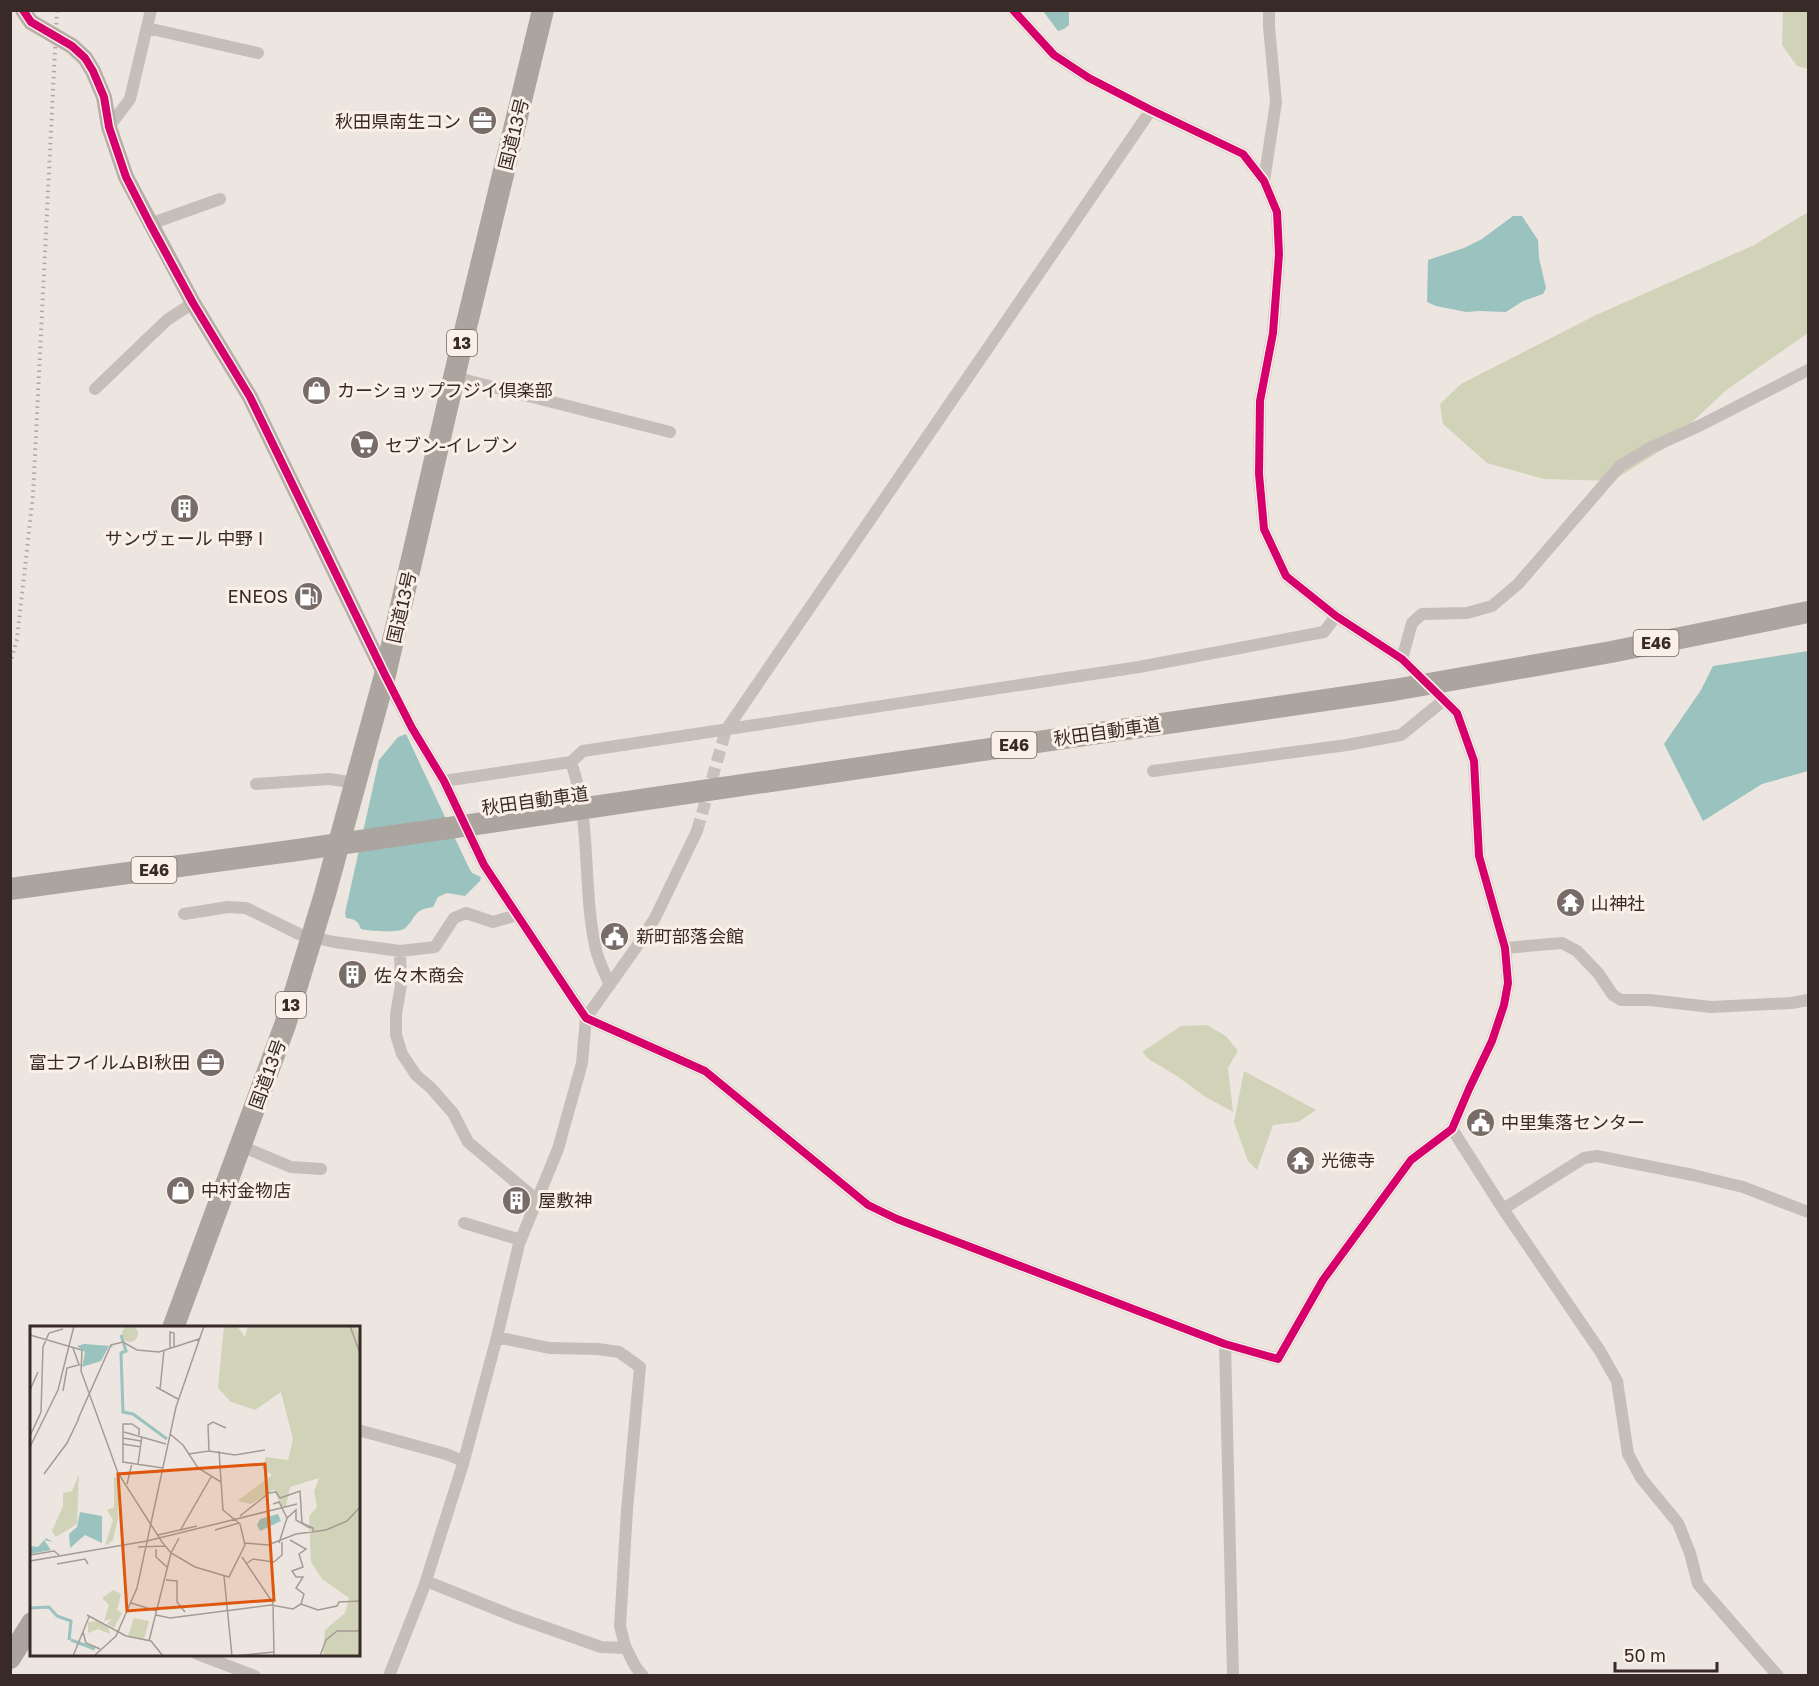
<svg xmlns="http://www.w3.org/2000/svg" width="1819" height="1686" font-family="'Golos Text','Noto Sans JP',sans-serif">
  <rect width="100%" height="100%" fill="#ede6e0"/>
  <path fill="#d1d3b9" d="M1783,10L1808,11V69L1797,66L1782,45Z
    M1808,212V333L1725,391L1665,448L1612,481L1544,479L1487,463L1443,424L1440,404L1461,384L1596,315L1754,245Z
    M1207,1025L1226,1036L1238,1051L1228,1068L1233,1112L1204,1096L1177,1076L1150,1060L1142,1052L1181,1026Z
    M1244,1071L1316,1110L1298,1122L1273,1125L1257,1170L1248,1161L1234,1122Z"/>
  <path fill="#9ac2be" d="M1043,11H1069V25L1064,29L1058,31Z
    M1513,216H1522L1538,240L1539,258L1546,288L1543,294L1523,301L1506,312L1479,311L1466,312L1436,306L1427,302L1428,260L1464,248L1482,239Z
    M1808,651V771L1762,784L1703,821L1664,744L1701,690L1713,666Z
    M406,734L469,868L472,873L481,877L480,881L465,896L447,893L438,897L433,907C411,910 417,919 404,929C397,933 368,931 361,929C358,921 355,919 346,918L345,913L379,760L398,737Z
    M380,967L397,973V976C390,982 386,986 378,983L376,980L377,968Z"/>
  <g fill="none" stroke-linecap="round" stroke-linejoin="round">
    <path stroke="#c9c1bb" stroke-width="12" stroke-dasharray="12 6" stroke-linecap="butt" d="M697,831L726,730"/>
    <path stroke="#c6beb9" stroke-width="12" d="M147,28L258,53
      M109,127L130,99L151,10
      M1264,181L1276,102L1269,27V10
      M150,224L220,199
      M454,377L670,432
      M95,389L167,320L193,303
      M1402,659L1412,623L1422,614L1467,613L1492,606L1518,584L1620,466L1650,448L1701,425L1808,370
      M385,676L412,728L444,781L484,865L586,1018L705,1071L868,1205L897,1219L1225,1344L1278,1359L1323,1280L1411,1160L1452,1129L1469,1089L1492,1041L1504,1005L1508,983L1505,948L1479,856L1474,761L1457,713L1402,659L1336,616L1286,576L1264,529L1259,474L1260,401L1273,333L1279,254L1277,212L1264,181L1243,154L1151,110L1089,78L1054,55L1013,10
      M726,730L1151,110
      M571,762C592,822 582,889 596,950C599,962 605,974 610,985
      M1153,771L1347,745L1401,735L1444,700
      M444,781L571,762L583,751L1139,667L1324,632L1336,616
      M256,784L329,779L356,783
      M184,914L228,907L246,908L299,934L334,942L400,951L435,947L454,918L466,913L493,922L517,915
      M1505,948L1562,943L1577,951L1598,973L1613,995L1621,1000H1650L1711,1007L1791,1003L1808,1000
      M400,951L401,985L396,1014V1035L402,1054L416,1075L431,1088L453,1113L468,1142L537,1200
      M1452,1129L1503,1209L1600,1351L1617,1381L1628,1454L1641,1478L1678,1523L1690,1553L1698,1584L1778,1676
      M241,1146L291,1167L321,1169
      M1503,1209L1584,1158L1597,1156L1693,1175L1743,1187L1808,1212
      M464,1223L521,1240
      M497,1337L549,1348L598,1349L619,1352L640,1367L627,1510L620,1626L625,1646L635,1666L643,1676
      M1225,1344L1233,1676
      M358,1430L446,1454L463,1461
      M426,1581L513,1616L601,1647L626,1648
      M197,1654L255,1676
      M389,1676L424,1587L463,1464L497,1337L519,1244L558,1149L582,1063L586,1018L635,949L655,918L697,831"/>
    <path stroke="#b7aeaa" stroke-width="16" d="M23,10L31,22L72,46L85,58L93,71L104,97L109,127L126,177L193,303L250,397L385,675"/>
    <path stroke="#aca59f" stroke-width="22" d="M10,889L298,850L1394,690L1611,652L1808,612
      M173,1328L285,1025L325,894L385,675L459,356L543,10
      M10,1658L32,1623"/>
    <path stroke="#aea7a4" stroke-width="4" stroke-dasharray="1.5 4.5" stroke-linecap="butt" d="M10,664L17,639L33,495L57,10"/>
    <defs>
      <path id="cycleway" d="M23,10L31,22L72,46L85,58L93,71L104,97L109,127L126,177L150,224L193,303L250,397L385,675L412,728L444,781L484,865L573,999L586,1018L705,1071L868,1205L897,1219L1225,1344L1278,1359L1323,1280L1411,1160L1452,1129L1469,1089L1492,1041L1504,1005L1508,983L1505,948L1479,856L1474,761L1457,713L1402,659L1336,616L1286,576L1264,529L1259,474L1260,401L1273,333L1279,254L1277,212L1264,181L1243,154L1151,110L1089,78L1054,55L1013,10"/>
    </defs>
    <use href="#cycleway" stroke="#fbf0e7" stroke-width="11"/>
    <use href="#cycleway" stroke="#d6006c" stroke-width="8"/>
  </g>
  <defs>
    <symbol id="office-disc" viewBox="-11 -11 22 22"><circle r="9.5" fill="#776c68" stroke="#fbf0e7"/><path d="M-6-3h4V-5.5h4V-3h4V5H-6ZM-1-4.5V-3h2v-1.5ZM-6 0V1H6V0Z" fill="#fff"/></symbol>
    <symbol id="shop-disc" viewBox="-11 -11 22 22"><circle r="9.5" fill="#776c68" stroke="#fbf0e7"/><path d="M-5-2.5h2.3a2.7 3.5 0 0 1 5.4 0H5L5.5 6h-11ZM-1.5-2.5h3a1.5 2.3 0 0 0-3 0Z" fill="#fff"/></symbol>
    <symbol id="supermarket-disc" viewBox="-11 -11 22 22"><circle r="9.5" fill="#776c68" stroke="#fbf0e7"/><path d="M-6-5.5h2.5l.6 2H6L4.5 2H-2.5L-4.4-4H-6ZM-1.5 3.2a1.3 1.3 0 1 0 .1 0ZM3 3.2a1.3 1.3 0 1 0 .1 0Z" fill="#fff"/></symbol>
    <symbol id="building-disc" viewBox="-11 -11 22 22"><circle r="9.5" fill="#776c68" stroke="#fbf0e7"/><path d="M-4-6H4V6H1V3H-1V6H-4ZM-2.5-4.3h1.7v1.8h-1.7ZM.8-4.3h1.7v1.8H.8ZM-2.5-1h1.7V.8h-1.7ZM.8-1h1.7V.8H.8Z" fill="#fff"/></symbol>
    <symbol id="fuel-disc" viewBox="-11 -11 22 22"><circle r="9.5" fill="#776c68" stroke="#fbf0e7"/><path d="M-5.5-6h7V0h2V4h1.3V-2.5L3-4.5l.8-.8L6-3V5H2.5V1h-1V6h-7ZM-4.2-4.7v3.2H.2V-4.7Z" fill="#fff"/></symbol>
    <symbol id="temple-disc" viewBox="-11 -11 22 22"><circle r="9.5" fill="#776c68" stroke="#fbf0e7"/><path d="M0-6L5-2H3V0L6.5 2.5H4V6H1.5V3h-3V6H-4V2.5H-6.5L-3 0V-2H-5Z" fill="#fff"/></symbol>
    <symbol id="civic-disc" viewBox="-11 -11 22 22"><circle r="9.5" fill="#776c68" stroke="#fbf0e7"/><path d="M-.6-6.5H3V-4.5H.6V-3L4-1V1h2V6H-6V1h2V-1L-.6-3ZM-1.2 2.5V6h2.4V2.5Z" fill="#fff"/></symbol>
  </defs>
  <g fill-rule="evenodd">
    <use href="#office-disc" x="466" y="104" width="33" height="33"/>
    <use href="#shop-disc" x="300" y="374" width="33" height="33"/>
    <use href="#supermarket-disc" x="348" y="428" width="33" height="33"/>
    <use href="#building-disc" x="168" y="492" width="33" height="33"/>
    <use href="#fuel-disc" x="292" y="580" width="33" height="33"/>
    <use href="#temple-disc" x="1554" y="886" width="33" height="33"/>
    <use href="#civic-disc" x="598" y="920" width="33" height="33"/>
    <use href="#building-disc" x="336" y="958" width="33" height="33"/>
    <use href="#office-disc" x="194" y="1046" width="33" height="33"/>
    <use href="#civic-disc" x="1464" y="1106" width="33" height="33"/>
    <use href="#temple-disc" x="1284" y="1144" width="33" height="33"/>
    <use href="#shop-disc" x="164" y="1174" width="33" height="33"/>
    <use href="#building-disc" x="500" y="1184" width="33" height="33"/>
  </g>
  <g text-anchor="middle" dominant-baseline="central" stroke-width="6" stroke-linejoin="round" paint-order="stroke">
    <g fill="#fbf0e7" stroke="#726661" stroke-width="1.5">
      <rect x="447" y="330" width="30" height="26" rx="4.5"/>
      <rect x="1633.5" y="630" width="45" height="26" rx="4.5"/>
      <rect x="991.5" y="732" width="45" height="26" rx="4.5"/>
      <rect x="131.5" y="857" width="45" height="26" rx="4.5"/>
      <rect x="276" y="992" width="30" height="26" rx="4.5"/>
    </g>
    <g font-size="16" font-weight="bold" fill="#382b27">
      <text x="462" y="343">13</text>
      <text x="1656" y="643">E46</text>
      <text x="1014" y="745">E46</text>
      <text x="154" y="870">E46</text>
      <text x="291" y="1005">13</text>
    </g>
    <g font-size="18" fill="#382b27" stroke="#fbf0e7" text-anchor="start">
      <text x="461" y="121" text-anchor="end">秋田県南生コン</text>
      <text x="337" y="390">カーショップフジイ倶楽部</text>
      <text x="385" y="445">セブン-イレブン</text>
      <text x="184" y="538" text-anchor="middle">サンヴェール 中野 I</text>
      <text x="288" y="596" text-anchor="end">ENEOS</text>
      <text x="1591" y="903">山神社</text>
      <text x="636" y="936">新町部落会館</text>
      <text x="374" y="975">佐々木商会</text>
      <text x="190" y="1062" text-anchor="end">富士フイルムBI秋田</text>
      <text x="1501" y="1122">中里集落センター</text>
      <text x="1321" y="1160">光徳寺</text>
      <text x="201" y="1190">中村金物店</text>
      <text x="538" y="1200">屋敷神</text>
    </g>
    <g font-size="18" fill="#382b27" stroke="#fbf0e7">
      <text transform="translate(513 134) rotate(-76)">国道13号</text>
      <text transform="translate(401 607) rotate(-77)">国道13号</text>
      <text transform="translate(1107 731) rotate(-8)">秋田自動車道</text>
      <text transform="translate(535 800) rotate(-8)">秋田自動車道</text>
      <text transform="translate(267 1074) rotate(-70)">国道13号</text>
    </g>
  </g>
  <g transform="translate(30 1326)">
    <rect width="330" height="330" fill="#ede6e0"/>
    <path d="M92 8a8 8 0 1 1 16 0a8 8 0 1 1-16 0ZM194,0H207L215,11L218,0H326L330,13V330H293L295,304L315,287L319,272L292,253L281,236L279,190L287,181L284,166L289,152L260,161L256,181L251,180L244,163L221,178L207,175L242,149L232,142L236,131L258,134L263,113L251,66L225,84L201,76L188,62ZM49,148L47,198L26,211L22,205L33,180V167L42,165ZM84,151L88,152V193L83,214L75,220L83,194L77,184L84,181ZM83,264L91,268L87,284L92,287L84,302L77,298L82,293L74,295L79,279L72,272ZM104,292L119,295L114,313L98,310ZM67,295L78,301L80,308L68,303L58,307V296Z" fill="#d1d3b9"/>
    <path d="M54,18L82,20L83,22L79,20L71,35L52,41L55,26L47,20ZM50,186L72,190V217L55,209L40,222L39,208L47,201ZM248,188L251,195L230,205L227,199L230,193ZM16,212L23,216L14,214L21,224L0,228V220L8,221Z" fill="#9ac2be"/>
    <path fill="none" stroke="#9ac2be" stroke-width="3" d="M91,9L96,25L91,27L93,86L103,88L137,113M0,282L19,281L27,290L41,295L39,314M41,314L65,323"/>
    <path fill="none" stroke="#a59b96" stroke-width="1.5" d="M320,0L330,27M0,9L52,24L51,45L88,147L132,216L141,227L165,241L199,251L215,219L210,198L193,184L189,125M43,22L49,39M140,22V6L144,7V21M126,61L148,73M130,63L134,24M0,64L8,46M33,65L37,42L52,38M48,93L81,19L93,16L107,24L129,26L169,13M94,106L136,118M140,108L153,119L168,142L191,156M109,109V103L102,98H93V136L133,142M0,110L11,86L13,21L19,7L33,3M93,112L111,115M93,118L111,121M0,121L28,64L44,0M179,125L178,99L183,96L196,102M158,128L179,125L205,129L235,124M108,138L112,110M14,148L37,117L49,92M97,158L102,137M243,178L249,176L257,192M210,190L239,167L246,166L250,172L270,165L272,197L283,202V206M151,203L181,151M185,204L209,197M128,209L167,200M215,217L238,219L266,208L296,204L317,195L330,181M249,217L257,192L266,184V194L280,202M108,221L135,220M126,223V231L138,242M0,229L24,225L29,229M212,231L243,277L244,330M0,235L117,215L267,178M27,238L55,233L58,238M216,238L223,233L244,236L252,229V216M194,250L202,330M136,254L147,255V276L155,286M101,277L127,285M271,278L288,284L307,280L309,276L330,275M57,289L96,310L121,315L133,330M126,289L140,292L241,279L263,283L271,278L274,268L266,262L273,251H266L262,245L273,241L269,228L276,223L260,214M53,306L56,317L70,323M119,315L141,227L149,212M43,330L59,291M64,330L86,310L107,262L146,81L174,0M205,330L244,326M290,330L296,314L307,305H330"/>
    <path fill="#df570d" fill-opacity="0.15" stroke="#df570d" stroke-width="3" d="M235,138L244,274L97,285L88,148Z"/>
    <rect width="330" height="330" fill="none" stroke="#382b27" stroke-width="3"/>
  </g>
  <rect width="1819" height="1686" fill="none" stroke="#382b27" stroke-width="24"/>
  <path d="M1615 1662v9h102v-9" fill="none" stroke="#382b27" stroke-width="3"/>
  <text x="1624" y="1662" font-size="18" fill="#382b27" stroke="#fbf0e7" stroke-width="4.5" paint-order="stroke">50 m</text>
</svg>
